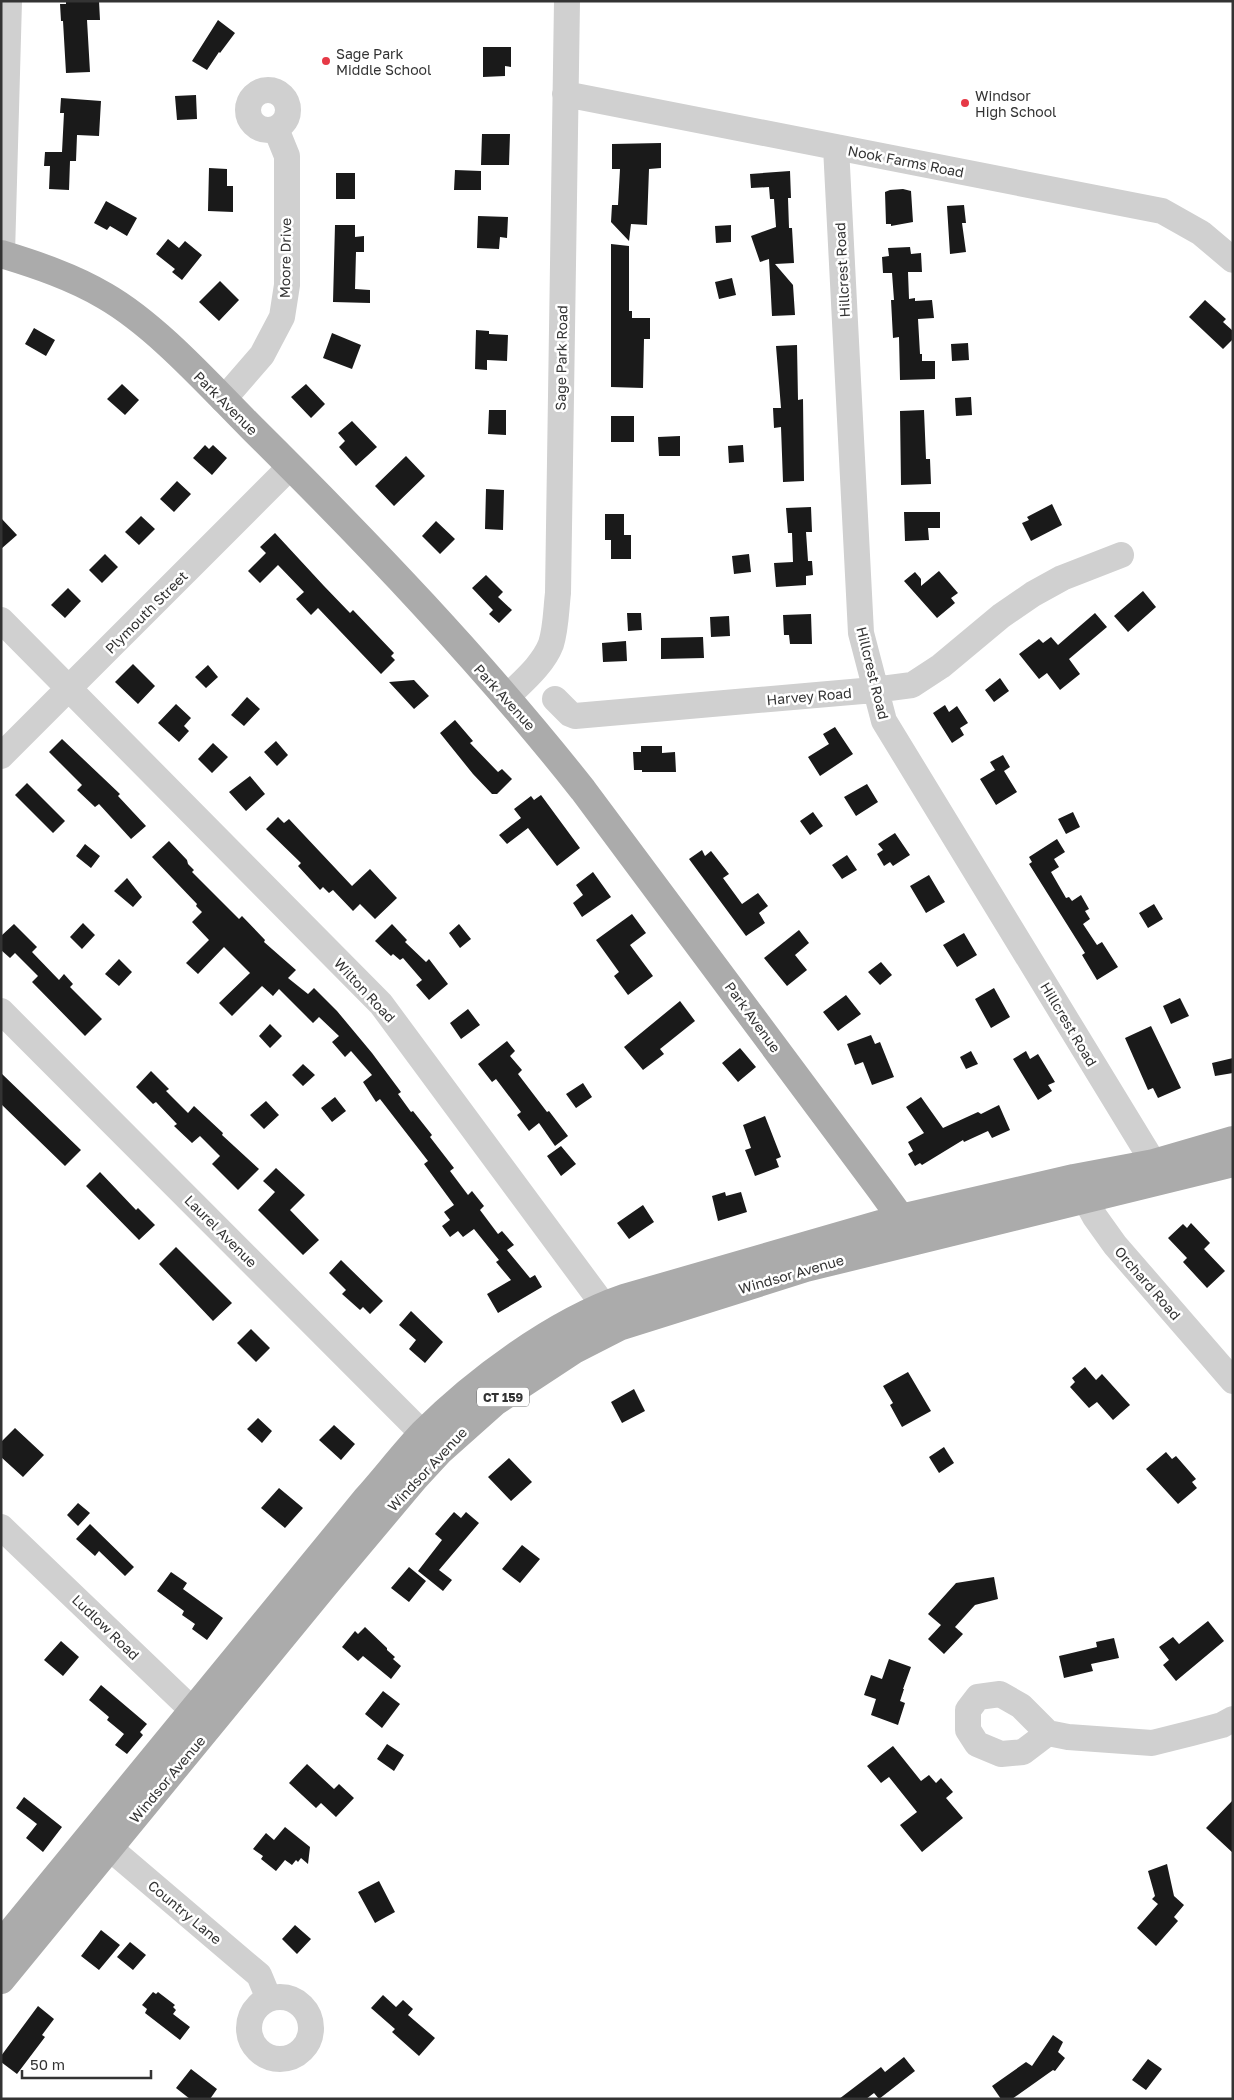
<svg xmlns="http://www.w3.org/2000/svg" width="1234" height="2100" font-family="'Golos Text',sans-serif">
  <rect width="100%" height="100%" fill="#fff"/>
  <path fill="#1a1a1a" d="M66,1H99L100,20H87L90,72L66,73L63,21H61L60,4H66Z
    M218,20L235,33L220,53L219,52L207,70L192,61Z
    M483,47H511V67L505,66V76L483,77Z
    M196,95L197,119L177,120L175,96Z
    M61,98L101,101L99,136L77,135L76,161H70L69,190L49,189L50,166H44L45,152H62L64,113H60Z
    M482,134H510L509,165H481Z
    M661,143V168L649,169L647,225L631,224L629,241L611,222L612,205H618L620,169H612V144Z
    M209,168L227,169V186H233V212L208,211Z
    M455,170L481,171V190H454Z
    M790,171L791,198H788L789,228H792L794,263L775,264L793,285L795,315L772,316L769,259L760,262L751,236L776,227L774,199H770L769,187L751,188L750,174Z
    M336,173H355V199H336Z
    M903,189L911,191L913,222L891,226V224H886L885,192L890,190Z
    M106,201L137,218L127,236L110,226L107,230L94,223Z
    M964,205L966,223H962L966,252L950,254L947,206Z
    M478,216L508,217L507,238L500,237L499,249L477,248Z
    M335,225H355V237L364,236V252H356L355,289L370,290V303L333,302Z
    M731,225V242L716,243L715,226Z
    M168,239L179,248L185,241L202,255L182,280L172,272L175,269L156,254Z
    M611,244L629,246V311H632V318H650V339H644L643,388L611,387Z
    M910,247L911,254L921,253L922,272H908L909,299L915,298V301L932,300L934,318L918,319L920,354H922V361H935V379L900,380L899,337L893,338L891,300H894L892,273H883L882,257L889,256L888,248Z
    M732,278L736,295L719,299L715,282Z
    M220,281L239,300L219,321L199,302Z
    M1205,300L1226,319L1223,322L1233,331V339L1223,349L1189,317Z
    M34,328L55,340L46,356L25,344Z
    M476,330L489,331V334L508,335L507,361L487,360V357V370L475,369Z
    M332,333L361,345L352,369L323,358Z
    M968,343L969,360L952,361L951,344Z
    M797,345L798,400L803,399L804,481L783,482L781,427L774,428L773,408H781L776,346Z
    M122,384L139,400L125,415L107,399Z
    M306,384L325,404L311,418L291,397Z
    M971,397L972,415L956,416L955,398Z
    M489,410H506V435L488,434Z
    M924,410L926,459H930L931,484L901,485L900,411Z
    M611,416H634V442H611Z
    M352,421L377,447L356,466L339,447L345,441L338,433Z
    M680,436V456H659L658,437Z
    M205,445L209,449L213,445L227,458L212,475L193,458Z
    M743,445L744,462L729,463L728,446Z
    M406,456L425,476L394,506L375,486Z
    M177,481L191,494L174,512L160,499Z
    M486,489L504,490L503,530L485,529Z
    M1052,504L1062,525L1031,541L1022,523L1029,520L1027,517Z
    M811,507L812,532H806L808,561H812L813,575L806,576V585L776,587L774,563L793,562L792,533H788L786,508Z
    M904,512H940V528H928L929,540L905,541Z
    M605,514H624V535H631V559H611V540H605Z
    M141,516L155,529L139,545L125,532Z
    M1,518L17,535L1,549Z
    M436,521L455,539L440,554L422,536Z
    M275,533L324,586L350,613L353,610L394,653L391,656L395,660L381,674L318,608L311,615L296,599L304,592L278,565L260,583L248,571L266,553L260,547Z
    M105,554L118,567L102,583L89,570Z
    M749,554L751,572L734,574L732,556Z
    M939,571L958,593L951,598L955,603L937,618L904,581L915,572L921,579V586Z
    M486,575L503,592L498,597L512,610L499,623L489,614L493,610L472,588Z
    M68,588L81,601L65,618L51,605Z
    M1143,591L1156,607L1128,632L1114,616Z
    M627,613H641L642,630L628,631Z
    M1095,613L1107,627L1069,659L1080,674L1060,690L1047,673L1039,679L1019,654L1039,639L1043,643L1051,637L1058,645Z
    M811,614L812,644H790L789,635H784L783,615Z
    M729,616L730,636L711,637L710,617Z
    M703,637L704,658L661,659V638Z
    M626,641L627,661L603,662L602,643Z
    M133,664L155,686L138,704L115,682Z
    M208,665L218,677L206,688L195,677Z
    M1000,678L1009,691L994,702L985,690Z
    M414,680L429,696L414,709L389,682Z
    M247,697L260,709L244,726L231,715Z
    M176,704L191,718L184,726L189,731L179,742L158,723Z
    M945,705L949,712L957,706L968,723L960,728L964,735L952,743L933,713Z
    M455,720L473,741L470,743L498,772L502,769L512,779L497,794H492L473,774L440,733Z
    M835,727L853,754L820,776L808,757L829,744L823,734Z
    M62,739L120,794L118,796L146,826L131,839L99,804L95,807L77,790L82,785L49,752Z
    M276,741L288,755L277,766L264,752Z
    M213,743L228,757L212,773L198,759Z
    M641,746H662V753L675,752L676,772H642V770H634L633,752H641Z
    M1003,755L1010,767L1004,771L1017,792L996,805L980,779L995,770L990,762Z
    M250,776L265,794L246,811L229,792Z
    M27,783L65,821L53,833L15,795Z
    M867,784L878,802L856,816L844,797Z
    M541,795L580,848L557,866L528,828L507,844L499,835L521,818L514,809L531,796L534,800Z
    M813,812L823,826L810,835L800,821Z
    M1073,812L1080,827L1066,834L1058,819Z
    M278,817L284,823L289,819L352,886L370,869L397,898L375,919L360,904L353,911L333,890L329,893L323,887L320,890L298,866L301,863L266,829Z
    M895,833L910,855L893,866L890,862L884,866L877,854L883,850L878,844Z
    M1057,839L1065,852L1054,859L1059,867L1051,872L1066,898L1069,897L1072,901L1081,895L1089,909L1085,911L1090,919L1083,924L1097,945L1102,942L1118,967L1097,980L1082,955L1085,953L1029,864L1032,862L1029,857Z
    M169,841L187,860L188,864L194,870L192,872L239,919L242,916L265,940L264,942L296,970L288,978L308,994L314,988L337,1011L372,1053L401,1092L398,1094L411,1112L413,1111L432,1135L430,1137L454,1168L450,1171L468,1195L472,1191L484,1206L480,1210L498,1234L502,1231L514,1245L507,1250L530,1278L535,1275L542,1287L498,1313L487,1294L511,1280L496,1262L499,1260L474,1229L463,1237L458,1231L450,1237L442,1226L450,1220L444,1212L454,1205L424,1164L428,1161L380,1099L376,1102L363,1082L372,1075L351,1051L345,1057L332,1042L339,1036L319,1017L313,1023L279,989L273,996L262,986L232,1016L219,1003L250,973L224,947L198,974L186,963L209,940L192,922L202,912L196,906L197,904L152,857Z
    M85,844L100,856L91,868L76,856Z
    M702,850L705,856L711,851L729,874L723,878L742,904L758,893L768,906L759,913L765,923L746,936L689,859Z
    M847,855L857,870L842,879L832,865Z
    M593,872L611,897L582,917L573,903L583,895L576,885Z
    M929,875L945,902L926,913L910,886Z
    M127,878L142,897L133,907L114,891Z
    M1154,904L1163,919L1148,928L1139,913Z
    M632,914L646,933L630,945L653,976L628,995L614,976L619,972L596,940Z
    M83,923L95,935L82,949L70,937Z
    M14,924L37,947L32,952L59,980L64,974L73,984L70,987L102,1019L85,1036L32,982L38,976L15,953L10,958L1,950V936Z
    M392,924L407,940L405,942L426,962L429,959L448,984L429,1000L416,985L422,980L403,958L400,960L393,954L391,956L375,941Z
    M459,924L471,939L460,948L449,933Z
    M799,930L809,943L795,955L807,970L787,986L764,958Z
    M964,933L977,955L957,967L943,945Z
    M119,959L132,972L119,986L105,974Z
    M881,962L892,975L880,985L868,972Z
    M994,988L1010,1017L991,1028L975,999Z
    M846,995L861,1014L838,1031L823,1012Z
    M1180,998L1189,1016L1171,1024L1163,1006Z
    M680,1001L695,1021L660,1049L664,1054L643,1070L624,1047Z
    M468,1009L480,1025L461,1039L450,1023Z
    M270,1024L282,1036L270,1048L259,1036Z
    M1151,1026L1181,1088L1158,1098L1153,1088L1148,1090L1125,1038Z
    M871,1035L875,1044L880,1042L894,1077L872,1085L863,1062L855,1065L847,1044Z
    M507,1041L515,1051L510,1056L522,1070L518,1074L547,1112L549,1111L568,1136L555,1146L539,1123L529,1131L517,1115L521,1112L496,1079L492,1082L478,1064Z
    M740,1048L756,1067L738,1082L722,1063Z
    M971,1051L978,1064L966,1069L960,1057Z
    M1026,1051L1030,1059L1038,1054L1055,1082L1048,1085L1052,1091L1038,1100L1013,1059Z
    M1233,1058V1073L1215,1076L1212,1063Z
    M303,1064L315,1075L303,1086L292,1075Z
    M151,1071L169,1089L166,1091L188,1113L194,1106L223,1133L222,1135L259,1169L238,1190L212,1164L220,1156L200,1136L192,1143L174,1126L177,1124L156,1102L153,1104L136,1087Z
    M1,1073L81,1150L65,1166L1,1104Z
    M583,1083L592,1097L576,1108L566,1094Z
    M335,1097L346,1111L332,1122L321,1108Z
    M921,1097L943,1128L978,1112L981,1114L999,1105L1010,1130L992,1138L988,1131L964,1142L963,1140L922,1165L920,1163L915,1166L908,1154L913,1151L908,1142L924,1133L906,1107Z
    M266,1101L279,1115L264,1129L250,1115Z
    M765,1116L781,1157L776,1159L779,1167L755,1176L745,1150L751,1148L743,1125Z
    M561,1146L576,1164L561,1176L547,1156Z
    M276,1168L305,1195L290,1210L319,1240L303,1255L258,1210L275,1192L263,1181Z
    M100,1172L136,1210L138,1208L155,1225L139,1240L86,1186Z
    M725,1192L726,1196L741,1192L747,1212L718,1221L712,1196Z
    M643,1205L654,1222L629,1239L617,1223Z
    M1191,1223L1210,1243L1204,1249L1225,1271L1207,1288L1183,1262L1187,1258L1168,1238L1183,1224L1187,1228Z
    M176,1247L232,1303L213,1321L159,1264Z
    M341,1260L383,1301L370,1314L363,1307L360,1310L342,1294L346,1290L329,1273Z
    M411,1311L443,1342L425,1363L409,1349L416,1340L399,1325Z
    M251,1329L270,1348L256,1362L237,1343Z
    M1085,1367L1096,1380L1102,1374L1130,1405L1113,1420L1097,1402L1089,1408L1070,1387L1075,1382L1072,1378Z
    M908,1372L931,1411L902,1427L890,1405L893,1403L883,1386Z
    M634,1389L645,1411L622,1423L611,1402Z
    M258,1418L272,1431L262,1443L247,1429Z
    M334,1425L355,1444L341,1460L319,1440Z
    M15,1428L44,1455L23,1477L1,1457V1442Z
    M944,1447L954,1463L939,1473L929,1457Z
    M1166,1452L1172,1459L1176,1456L1196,1479L1192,1482L1197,1488L1178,1504L1146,1469Z
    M509,1458L532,1482L511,1501L488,1477Z
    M279,1488L303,1508L285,1528L261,1508Z
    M78,1503L90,1513L78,1526L67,1515Z
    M454,1512L461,1518L466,1512L479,1523L439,1570L452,1580L443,1591L418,1571L442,1540L435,1534Z
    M90,1524L134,1567L125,1576L99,1551L95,1556L76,1539Z
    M522,1545L540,1559L520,1583L502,1569Z
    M409,1567L426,1581L409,1602L391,1588Z
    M171,1572L187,1583L183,1589L223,1618L207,1640L192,1629L195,1624L182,1615L184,1611L157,1591Z
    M994,1577L998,1599L975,1605L955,1627L963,1634L944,1654L928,1639L941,1625L928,1614L956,1583Z
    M1208,1621L1224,1641L1176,1681L1163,1665L1169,1660L1159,1647L1173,1637L1179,1644Z
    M365,1627L387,1648V1650L395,1657L393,1659L401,1666L391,1679L363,1656L358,1661L342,1647L355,1631L358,1634Z
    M1114,1638L1119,1658L1091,1664L1093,1671L1064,1678L1059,1656L1097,1647L1096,1642Z
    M61,1641L79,1657L63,1676L44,1660Z
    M889,1659L911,1667L903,1689H904L900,1701L905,1703L898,1725L871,1715L876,1699L864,1695L871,1675L882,1679Z
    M101,1685L147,1724L140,1732L143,1735L127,1754L115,1745L124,1734L107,1720L109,1717L89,1700Z
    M383,1691L400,1704L382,1728L365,1714Z
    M387,1744L404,1755L394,1771L377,1759Z
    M893,1746L921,1781L929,1775L936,1783L941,1778L953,1792L946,1798L963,1818L922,1852L900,1825L917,1812L889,1777L881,1783L867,1766Z
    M307,1764L334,1789L339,1784L354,1798L336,1817L321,1803L316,1808L289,1783Z
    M24,1797L62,1827L43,1852L26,1838L37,1824L16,1808Z
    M1233,1800V1853L1206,1828Z
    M285,1827L310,1847L308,1864L301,1858L298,1862L296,1860L292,1865L285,1860L276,1871L261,1859L263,1856L253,1849L266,1833L274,1840Z
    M1167,1864L1174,1896L1184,1905L1174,1917L1178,1921L1156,1946L1137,1928L1158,1904L1152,1899L1155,1896L1148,1871Z
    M379,1881L395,1912L375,1923L358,1892Z
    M295,1925L311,1939L297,1954L282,1939Z
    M101,1930L120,1945L99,1970L81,1956Z
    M130,1942L146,1955L133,1970L117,1957Z
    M153,1992L156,1994L158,1992L175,2005L173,2007L176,2010L173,2014L190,2027L180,2040L145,2013L147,2009L142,2005Z
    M383,1995L396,2007L403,2000L413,2009L408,2015L435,2038L419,2056L392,2032L395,2029L371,2008Z
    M38,2006L54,2019L42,2035L45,2037L17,2074L1,2062V2056Z
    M1053,2035L1063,2042L1058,2052L1065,2058L1055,2071L1053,2070L1012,2099H1001L992,2086L1026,2062L1032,2066Z
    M904,2057L915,2071L879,2099L874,2093L866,2099H839L881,2067L885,2072Z
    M1148,2059L1162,2069L1146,2090L1132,2080Z
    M191,2069L217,2089L210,2099H190L176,2088Z"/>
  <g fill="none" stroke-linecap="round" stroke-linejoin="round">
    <path stroke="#d0d0d0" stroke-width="26" d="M248 110a20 20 0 1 1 40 0a20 20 0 1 1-40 0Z
      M565,94L1162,211L1201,233L1233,260
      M836,147L861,633L884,721L1164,1180
      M2,254L9,1
      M223,400L262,355L282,317L287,285V156L276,129
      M1,620L381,1004L616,1322
      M506,698C522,682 543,665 551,644C556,628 556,610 558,593L567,1
      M555,699L570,714L575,716L874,690L912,685L941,666L1001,616L1033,594L1062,578L1121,555
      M1,756L290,467
      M1,1011L438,1449
      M1075,1181L1095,1217L1115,1245L1233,1381
      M1,1527L208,1725
      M1048,1733L1023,1752L1001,1754L977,1744L968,1730V1710L978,1697L1000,1694L1021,1706L1048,1733L1068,1737L1152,1743L1192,1733L1222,1725L1233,1719
      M92,1833L259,1975L269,1999
      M249 2028a31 31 0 1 1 62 0a31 31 0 1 1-62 0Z"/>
    <path stroke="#ababab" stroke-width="28" d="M1,254C37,265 73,277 105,296C157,326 209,385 252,428C368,543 482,662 583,790L880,1189L901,1218L908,1233
      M1,1944L366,1499C385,1478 403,1454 423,1433C475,1381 554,1322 624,1298L901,1218L1074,1178L1154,1163L1233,1140
      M1,1980L325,1585L415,1478L440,1451L495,1402L574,1350L619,1327L806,1268L1233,1163"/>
  </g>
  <g fill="#e63946" stroke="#fff" stroke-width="2">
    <circle cx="326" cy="61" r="5"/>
    <circle cx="965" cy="103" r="5"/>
  </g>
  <g text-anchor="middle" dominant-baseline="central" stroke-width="5" stroke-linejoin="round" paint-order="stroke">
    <rect fill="#fff" stroke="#707070" stroke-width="1" x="477" y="1387.5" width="52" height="19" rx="4"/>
    <g font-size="12" font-weight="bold" fill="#333">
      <text x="503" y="1397">CT 159</text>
    </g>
    <g font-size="14" fill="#333" stroke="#fff" text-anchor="start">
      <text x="336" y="53">Sage Park<tspan x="336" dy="16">Middle School</tspan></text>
      <text x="975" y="95">Windsor<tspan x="975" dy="16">High School</tspan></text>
    </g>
    <g font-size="14" fill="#333" stroke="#fff">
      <text transform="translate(906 161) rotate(11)">Nook Farms Road</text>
      <text transform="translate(285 258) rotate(-89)">Moore Drive</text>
      <text transform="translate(842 270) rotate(-93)">Hillcrest Road</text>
      <text transform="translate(561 358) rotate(-89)">Sage Park Road</text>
      <text transform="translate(226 403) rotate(45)">Park Avenue</text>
      <text transform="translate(146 612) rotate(-45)">Plymouth Street</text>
      <text transform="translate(873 673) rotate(76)">Hillcrest Road</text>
      <text transform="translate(809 696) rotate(-5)">Harvey Road</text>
      <text transform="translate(505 697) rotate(48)">Park Avenue</text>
      <text transform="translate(365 990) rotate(47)">Wilton Road</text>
      <text transform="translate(753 1017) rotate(54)">Park Avenue</text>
      <text transform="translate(1069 1024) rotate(59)">Hillcrest Road</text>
      <text transform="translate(221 1231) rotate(45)">Laurel Avenue</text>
      <text transform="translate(791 1274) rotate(-16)">Windsor Avenue</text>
      <text transform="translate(1148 1283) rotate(49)">Orchard Road</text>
      <text transform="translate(427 1469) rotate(-47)">Windsor Avenue</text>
      <text transform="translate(106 1627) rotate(44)">Ludlow Road</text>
      <text transform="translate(167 1779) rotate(-50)">Windsor Avenue</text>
      <text transform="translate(185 1912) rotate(40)">Country Lane</text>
    </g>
  </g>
  <rect width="1234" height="2100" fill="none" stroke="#333333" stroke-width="5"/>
  <path d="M22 2070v8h129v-8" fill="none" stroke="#333333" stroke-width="2.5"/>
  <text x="30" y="2070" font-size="15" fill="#333333" stroke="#ffffff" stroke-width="4" paint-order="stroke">50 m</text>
</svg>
